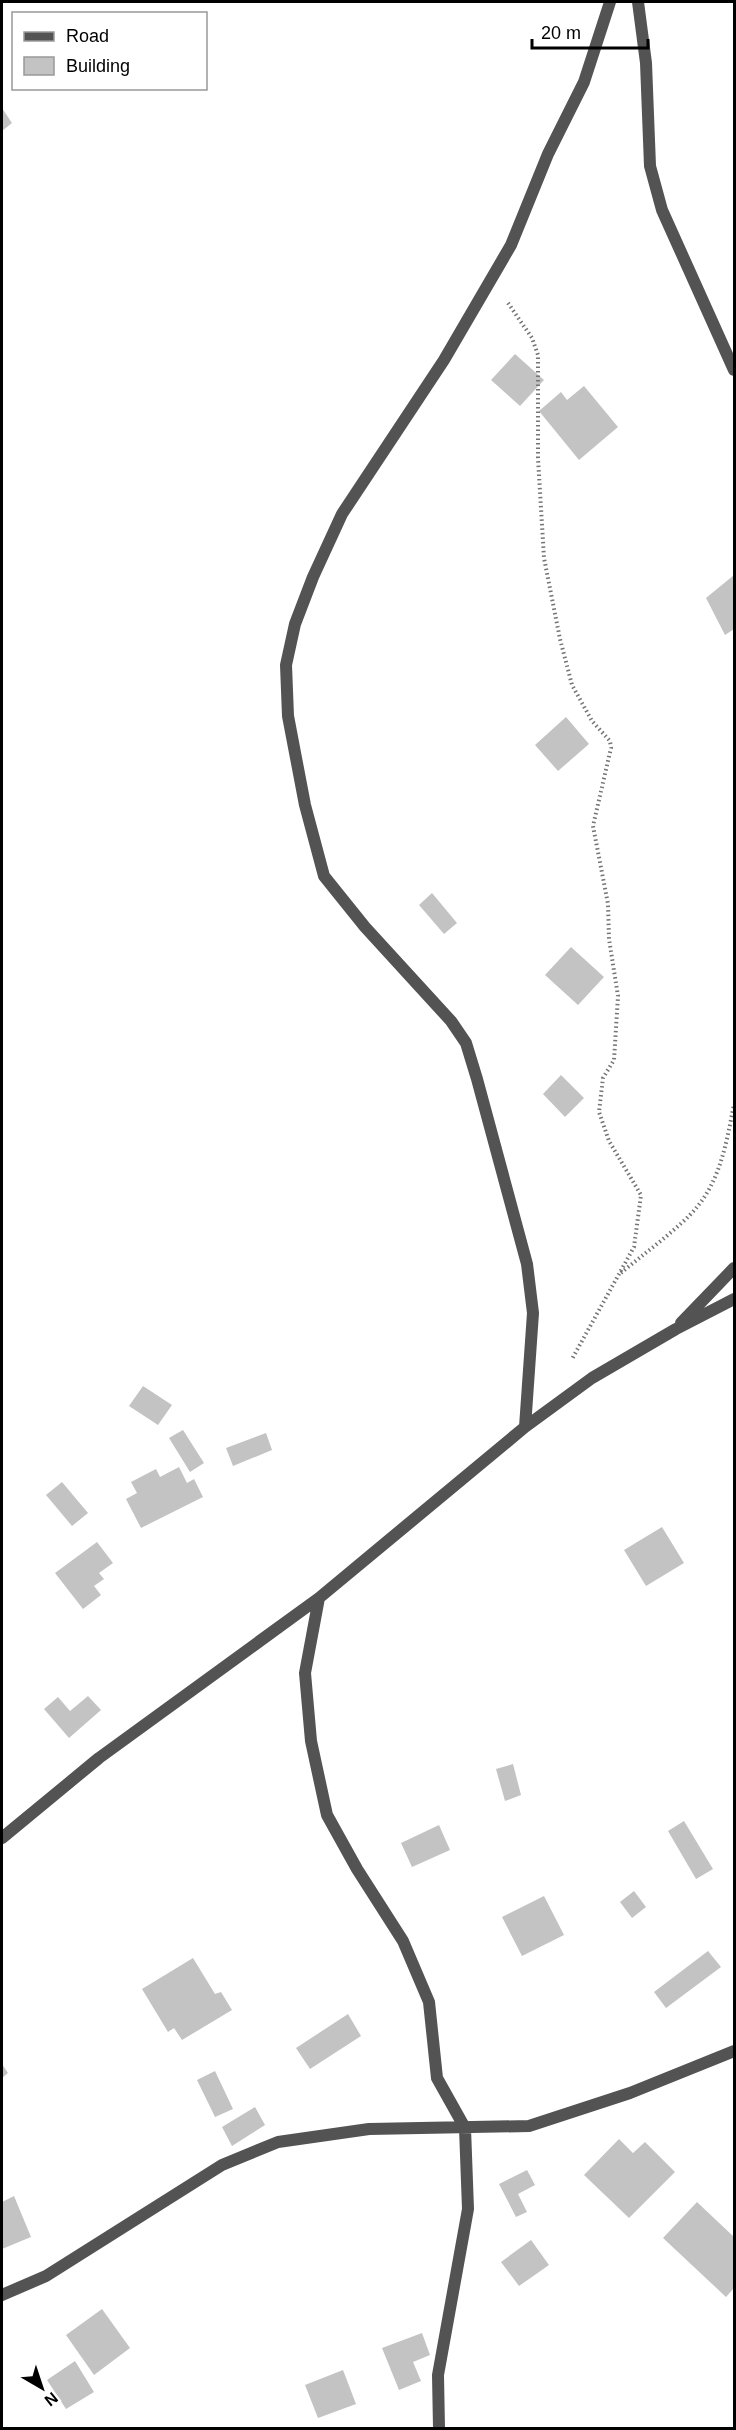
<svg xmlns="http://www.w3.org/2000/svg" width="736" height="2430" font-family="Arial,sans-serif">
  <rect width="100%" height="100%" fill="#fff"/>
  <path fill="#c3c3c3" d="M2,108L12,123L2,131Z
    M515,354L544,380L520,406L491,380Z
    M584,386L618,427L579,460L539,411L561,392L567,400Z
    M734,575V629L725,635L706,598Z
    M566,717L589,744L558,771L535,745Z
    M432,893L457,923L444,934L419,905Z
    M571,947L604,977L578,1005L545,975Z
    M561,1075L584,1098L565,1117L543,1094Z
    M143,1386L172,1405L158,1425L129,1406Z
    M183,1430L204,1463L190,1472L169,1438Z
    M266,1433L272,1450L233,1466L226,1448Z
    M179,1467L187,1483L194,1479L203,1497L141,1528L126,1499L137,1493L131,1482L156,1469L160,1477Z
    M62,1482L88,1513L72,1526L46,1495Z
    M662,1527L684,1563L646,1586L624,1550Z
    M97,1542L113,1563L99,1573L104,1579L94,1586L101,1595L83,1609L55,1573Z
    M88,1696L101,1710L69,1738L44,1709L58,1697L70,1711Z
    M513,1764L521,1795L505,1801L496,1769Z
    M684,1821L713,1869L696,1879L668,1831Z
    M439,1825L450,1850L412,1867L401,1843Z
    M634,1891L646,1907L632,1918L620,1902Z
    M544,1896L564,1935L522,1956L502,1917Z
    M708,1951L721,1967L666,2008L654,1992Z
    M193,1958L215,1994L221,1992L232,2010L182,2040L174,2028L168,2032L142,1989Z
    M348,2014L361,2036L310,2069L296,2048Z
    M2,2064L8,2073L2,2078Z
    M215,2071L233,2109L215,2117L197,2080Z
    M255,2107L265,2125L232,2146L222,2127Z
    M619,2139L633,2153L645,2142L675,2172L629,2218L584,2175Z
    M527,2170L535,2185L518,2194L527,2212L516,2217L499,2184Z
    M14,2196L31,2237L2,2249V2202Z
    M697,2202L734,2237V2288L726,2297L663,2238Z
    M531,2240L549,2265L519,2286L501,2262Z
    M102,2309L130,2348L94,2375L66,2335Z
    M422,2333L430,2355L413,2362L421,2381L399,2390L382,2348Z
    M75,2361L94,2392L66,2409L47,2380Z
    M343,2370L356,2404L318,2418L305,2385Z"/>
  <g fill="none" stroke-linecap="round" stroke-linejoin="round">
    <path stroke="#757575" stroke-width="4" stroke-dasharray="1.5 3" stroke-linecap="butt" d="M508,303L532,338L538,355V458L544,558L560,639L572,685L592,721L610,741L611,748L593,826L608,904L609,939L618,996L614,1060L603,1078L599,1112L609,1141L641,1195L634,1247L572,1359
      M621,1273C642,1255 680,1228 697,1207C721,1178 727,1140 734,1104"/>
    <path stroke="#535353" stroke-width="12" d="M638,2L646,63L650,166L662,210L734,370
      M681,1323L734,1268
      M525,1427L533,1313L527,1264L477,1079L466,1043L451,1021L365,927L324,876L305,805L288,716L286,665L295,624L313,577L342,514L444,360L511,245L548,154L584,82L610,2
      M319,1598L305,1673L311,1741L327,1815L357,1869L403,1941L429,2002L437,2078L465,2128L468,2209L438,2375L439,2428
      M2,1838L99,1758L319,1598L525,1427L592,1378L676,1329L734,1299
      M2,2295L46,2276L222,2165L278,2142L369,2129L529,2126L630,2093L734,2051"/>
  </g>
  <rect width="736" height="2430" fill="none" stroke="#000000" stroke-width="6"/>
  <rect x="12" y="12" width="195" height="78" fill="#ffffff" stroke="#999999" stroke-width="1.5"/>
  <rect x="24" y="32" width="30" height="9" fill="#535353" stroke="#999999" stroke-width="1.5"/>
  <text x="66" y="42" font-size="18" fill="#000000">Road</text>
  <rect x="24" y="57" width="30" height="18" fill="#c3c3c3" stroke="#999999" stroke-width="1.5"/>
  <text x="66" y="72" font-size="18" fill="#000000">Building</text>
  <g transform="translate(42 2388) rotate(141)" stroke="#ffffff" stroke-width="4.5" paint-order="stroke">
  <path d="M0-4.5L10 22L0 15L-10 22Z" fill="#000000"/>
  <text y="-9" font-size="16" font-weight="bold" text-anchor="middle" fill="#000000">N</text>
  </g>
  <path d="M532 39v9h116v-9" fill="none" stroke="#000000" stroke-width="3"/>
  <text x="541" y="39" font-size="18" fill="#000000" stroke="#ffffff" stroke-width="4.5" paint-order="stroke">20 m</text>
</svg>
